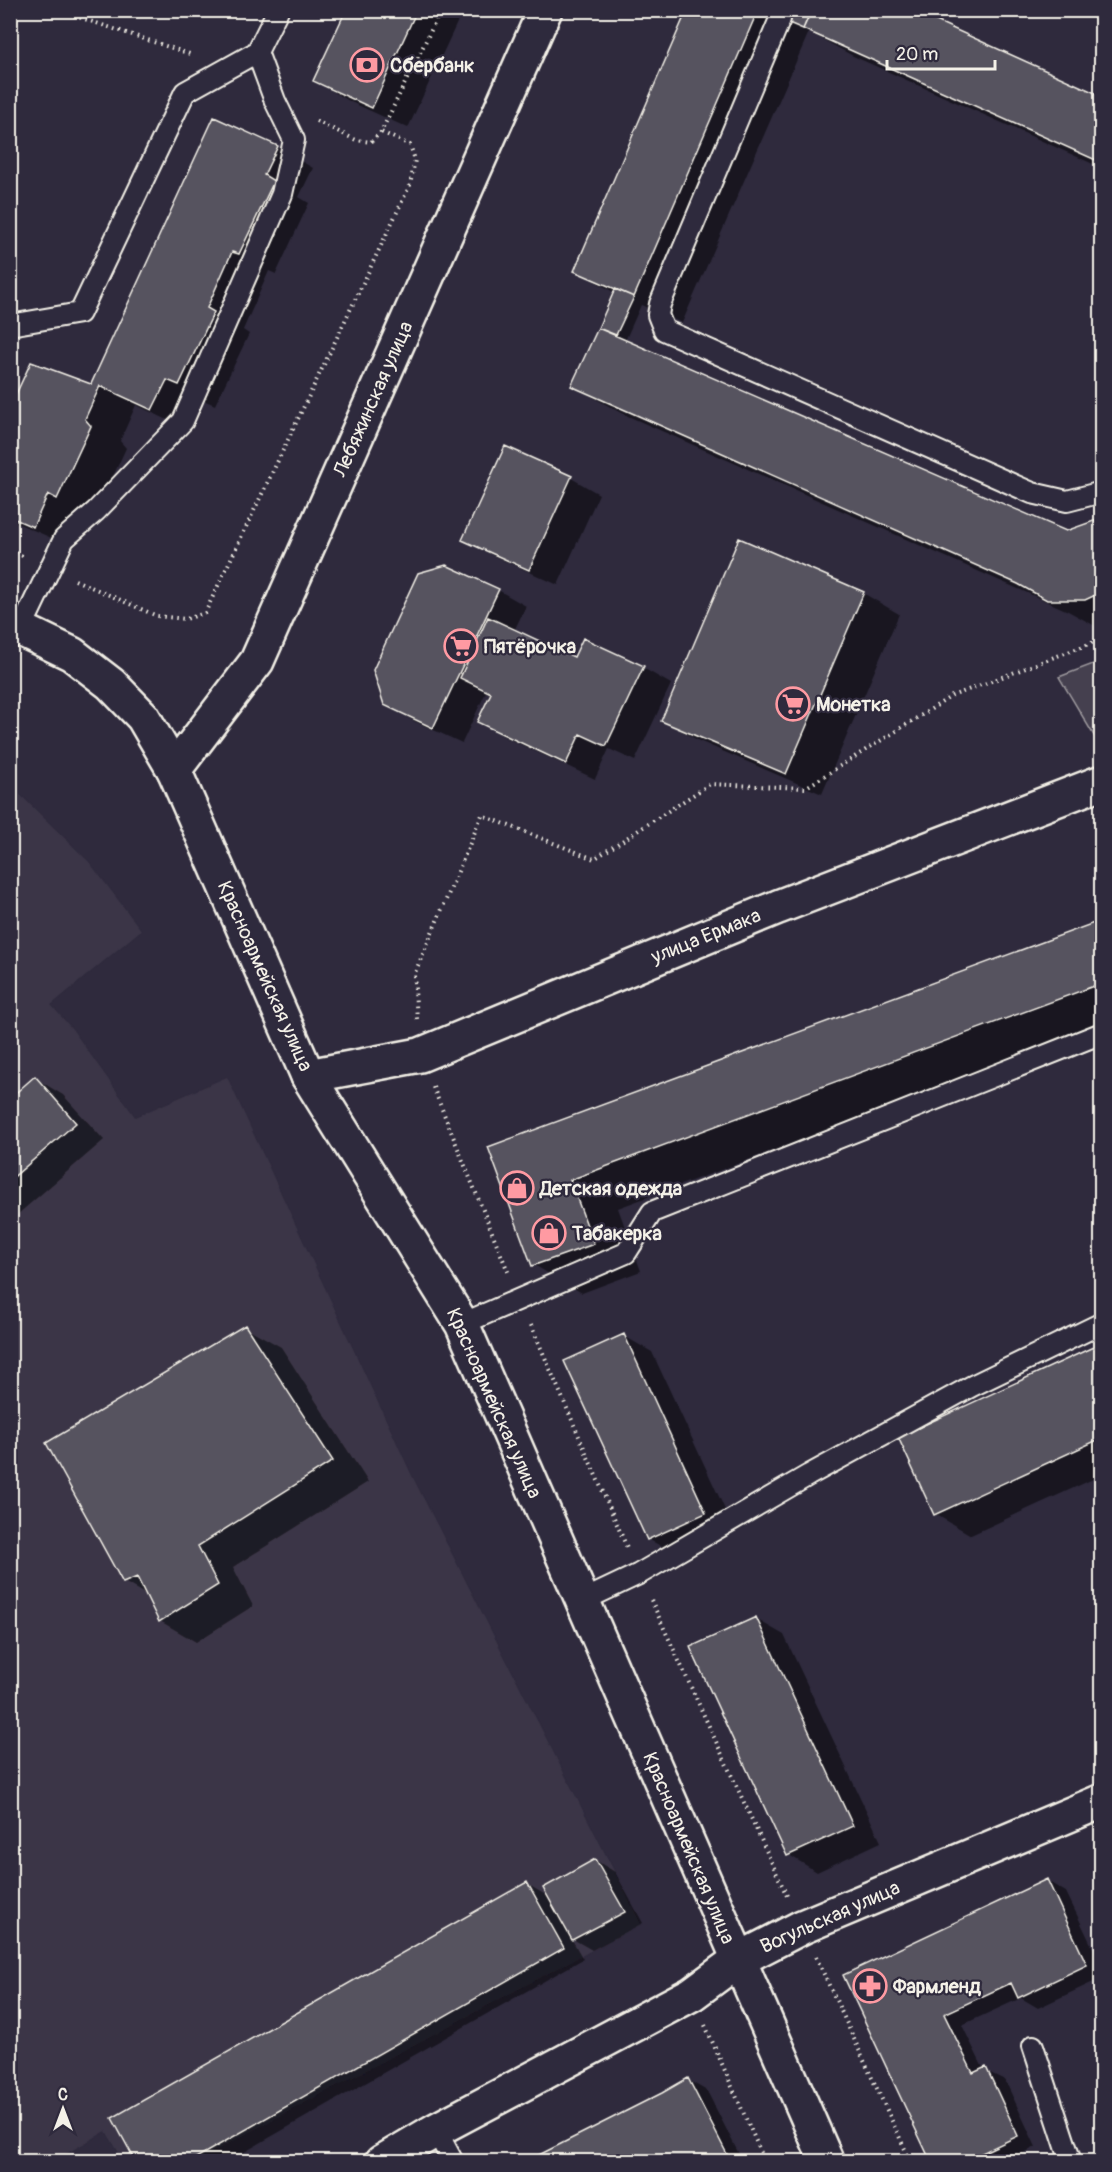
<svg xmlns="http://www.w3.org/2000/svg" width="1112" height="2172" font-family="Pangolin,sans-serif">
  <rect width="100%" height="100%" fill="#2f2a3d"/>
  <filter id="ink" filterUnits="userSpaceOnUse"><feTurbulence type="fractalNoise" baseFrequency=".0167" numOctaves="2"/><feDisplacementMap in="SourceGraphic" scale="12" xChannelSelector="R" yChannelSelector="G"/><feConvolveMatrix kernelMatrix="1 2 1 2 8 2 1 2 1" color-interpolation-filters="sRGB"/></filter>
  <g filter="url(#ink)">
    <path fill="#3b3647" d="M10,785L89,862L141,930L51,1005L72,1029L135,1117L227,1077L412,1476L641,1924L196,2161H124L106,2131L53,2161H11Z"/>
    <path fill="#454050" stroke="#9c989c" stroke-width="1.5" d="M1101,661L1102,743L1099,744L1059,677Z"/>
    <path fill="#0007" d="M348,10H463L408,128L351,102L315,81Z
      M689,10H793L810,18L1102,97V168L853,56L809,32L682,323L641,305L625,341L1066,533L1102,519V627H1097L1068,611L621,413L573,386L615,293L576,270Z
      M277,147L313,168L299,197L309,203L276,274L269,271L243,330L249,334L215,405L203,400L189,430L136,405L120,441L126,448L94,518L70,546L10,520V410L92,386Z
      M571,478L599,494L558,585L492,555L464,539Z
      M498,590L526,606L514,631L575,659L584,640L643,668L671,684L635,761L609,749L595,779L507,738L479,722L492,695L486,692L462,743L414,721L385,704Z
      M863,593L899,614L822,794L699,741L663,720Z
      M1102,922V1029L618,1208L641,1271L582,1293L534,1265L490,1148Z
      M35,1078L63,1095L104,1140L10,1221V1100Z
      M245,1327L281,1347L368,1482L233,1567L253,1606L196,1642L160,1621L148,1596L124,1582Z
      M624,1336L652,1352L734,1529L677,1555L648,1539Z
      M1102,1345V1475L971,1535L935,1514Z
      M756,1619L784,1635L881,1842L817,1872L789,1855Z
      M595,1860L615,1872L643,1923L592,1950L571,1938L583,1959L227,2162H138L527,1884L549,1897Z
      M1047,1881L1066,1892L1102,1967V1978L1038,2008L1021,1998L962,2025L984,2070L1005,2080L1036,2147L1005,2162H933L845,1976Z
      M688,2080L707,2091L743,2162H528Z"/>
    <path fill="#56525f" stroke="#f4f1e8" stroke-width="1.5" d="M346,10H417L372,108L313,81Z
      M687,10H758L634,297L574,271Z
      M758,10H797L809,16L803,29Z
      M811,10H912L1102,96V154L1098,161L803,29Z
      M214,117L278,146L264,175L274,181L239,254L232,252L207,308L214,312L179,385L167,380L152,410L100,386L85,419L91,426L57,499L48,494L33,527L10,517V407L31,362L91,384Z
      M615,289L634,297L616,335L598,328Z
      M598,328L1066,531L1102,518V592L1085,600H1047L1018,584L571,386Z
      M505,446L572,476L529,570L462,540Z
      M739,538L864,592L786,774L661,721Z
      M446,565L499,589L433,728L384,705L373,670L418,573Z
      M488,617L574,657L583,638L644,666L606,746L580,734L566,764L477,722L491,693L460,678Z
      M1102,920V983L570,1180L594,1244L532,1266L488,1147Z
      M35,1076L76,1123L10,1180V1098Z
      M245,1325L333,1461L198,1546L218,1585L159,1622L137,1577L123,1583L46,1443Z
      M624,1334L706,1513L647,1540L564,1361Z
      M1102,1343V1438L934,1515L898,1437Z
      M756,1617L853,1826L787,1856L690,1647Z
      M595,1859L625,1912L572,1940L543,1888Z
      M1047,1879L1087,1965L1018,1998L1011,1983L944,2014L973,2073L986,2067L1018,2136L963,2162H931L843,1975Z
      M527,1882L564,1948L189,2162H136L112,2118Z
      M688,2078L731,2162H525L662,2093Z"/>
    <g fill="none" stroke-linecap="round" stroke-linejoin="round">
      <defs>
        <path id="service" d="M780,19L660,304L658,315L664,330L1032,493L1067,501L1102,492
          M10,325L80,313L185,92L257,52L278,10
          M21,629L64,539L96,511L183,421L282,194L294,140L275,101L257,52
          M462,1324L626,1253L652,1212L1102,1033
          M582,1601L639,1574L809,1475L972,1386L1102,1323
          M1033,2046L1071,2162
          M436,2130L453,2162"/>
        <path id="minor" d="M174,770L257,661L545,10
          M308,1076L420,1055L778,907L1102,782
          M382,2162L436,2130L692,1994L738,1960L802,1927L1102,1801"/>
        <path id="tertiary" d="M10,624L72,654L111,684L143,717L174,770L308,1076L462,1324L827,2162"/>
      </defs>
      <use href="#service" stroke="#f4f1e8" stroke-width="24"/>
      <use href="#minor" stroke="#f4f1e8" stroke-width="38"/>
      <use href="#tertiary" stroke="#f4f1e8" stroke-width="38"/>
      <path stroke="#f4f1e8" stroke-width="4" stroke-dasharray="1.5 4.5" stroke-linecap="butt" d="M57,10L193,55
        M316,121L356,140L371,142L381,132L441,10
        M10,551L25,557
        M75,580L157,616L186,619L205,613L410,185L415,160L410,145L381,132
        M417,1019L414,975L482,815L594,859L710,784L805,788L952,696L1102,639
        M433,1087L509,1274
        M531,1325L628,1550
        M651,1600L787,1896
        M816,1957L911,2162
        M705,2025L765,2162"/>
      <use href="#service" stroke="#2f2a3d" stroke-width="20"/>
      <use href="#minor" stroke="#2f2a3d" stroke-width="33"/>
      <use href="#tertiary" stroke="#2f2a3d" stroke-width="33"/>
    </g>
  </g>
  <defs>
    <symbol id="bank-ring" viewBox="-11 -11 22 22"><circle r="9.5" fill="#2f2a3d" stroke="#ff9aa2" stroke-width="1.5"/><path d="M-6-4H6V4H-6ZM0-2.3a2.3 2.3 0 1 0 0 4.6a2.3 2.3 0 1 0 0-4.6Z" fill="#ff9aa2"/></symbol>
    <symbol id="supermarket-ring" viewBox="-11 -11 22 22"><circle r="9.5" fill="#2f2a3d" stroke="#ff9aa2" stroke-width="1.5"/><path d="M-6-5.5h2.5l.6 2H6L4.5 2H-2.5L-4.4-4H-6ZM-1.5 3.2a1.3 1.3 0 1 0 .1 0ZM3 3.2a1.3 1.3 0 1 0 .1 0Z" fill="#ff9aa2"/></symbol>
    <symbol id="shop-ring" viewBox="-11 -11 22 22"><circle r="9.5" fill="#2f2a3d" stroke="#ff9aa2" stroke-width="1.5"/><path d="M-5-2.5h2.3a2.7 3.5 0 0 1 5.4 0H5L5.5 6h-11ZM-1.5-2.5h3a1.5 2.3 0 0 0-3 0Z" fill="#ff9aa2"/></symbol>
    <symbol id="pharmacy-ring" viewBox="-11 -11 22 22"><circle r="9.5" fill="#2f2a3d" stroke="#ff9aa2" stroke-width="1.5"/><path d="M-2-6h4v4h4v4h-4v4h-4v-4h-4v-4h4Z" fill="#ff9aa2"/></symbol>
  </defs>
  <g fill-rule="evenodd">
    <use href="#bank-ring" x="348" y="46" width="38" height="38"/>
    <use href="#supermarket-ring" x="442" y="627" width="38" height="38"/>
    <use href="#supermarket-ring" x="774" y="685" width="38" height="38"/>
    <use href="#shop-ring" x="498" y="1169" width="38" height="38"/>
    <use href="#shop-ring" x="530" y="1214" width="38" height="38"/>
    <use href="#pharmacy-ring" x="851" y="1967" width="38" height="38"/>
  </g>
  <g text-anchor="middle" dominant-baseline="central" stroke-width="4.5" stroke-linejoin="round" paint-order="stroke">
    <g font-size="20" font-weight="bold" fill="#f4f1e8" stroke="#2f2a3d" text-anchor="start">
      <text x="390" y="65">Сбербанк</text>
      <text x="484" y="646">Пятёрочка</text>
      <text x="816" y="704">Монетка</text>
      <text x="540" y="1188">Детская одежда</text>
      <text x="572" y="1233">Табакерка</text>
      <text x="893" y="1986">Фармленд</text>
    </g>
    <g font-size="20" fill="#f4f1e8" stroke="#2f2a3d">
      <text transform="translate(373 399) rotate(-66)">Лебяжинская улица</text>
      <text transform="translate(706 936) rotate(-22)">улица Ермака</text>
      <text transform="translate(265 976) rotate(66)">Красноармейская улица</text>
      <text transform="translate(494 1403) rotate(66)">Красноармейская улица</text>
      <text transform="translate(689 1848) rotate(67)">Красноармейская улица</text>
      <text transform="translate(830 1917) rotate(-24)">Вогульская улица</text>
    </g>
  </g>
  <rect width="1112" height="2172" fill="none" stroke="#2f2a3d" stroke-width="36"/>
  <rect x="18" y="18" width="1076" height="2136" fill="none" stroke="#f4f1e8" stroke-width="2" filter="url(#ink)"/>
  <g transform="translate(63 2109)" stroke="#2f2a3d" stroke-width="4.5" paint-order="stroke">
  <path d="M0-4.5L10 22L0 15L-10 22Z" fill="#f4f1e8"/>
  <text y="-9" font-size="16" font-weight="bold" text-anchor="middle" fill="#f4f1e8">С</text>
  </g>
  <path d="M887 60v9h108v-9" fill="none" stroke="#f4f1e8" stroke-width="3"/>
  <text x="896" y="60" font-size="18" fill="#f4f1e8" stroke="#2f2a3d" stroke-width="4.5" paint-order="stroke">20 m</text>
</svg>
